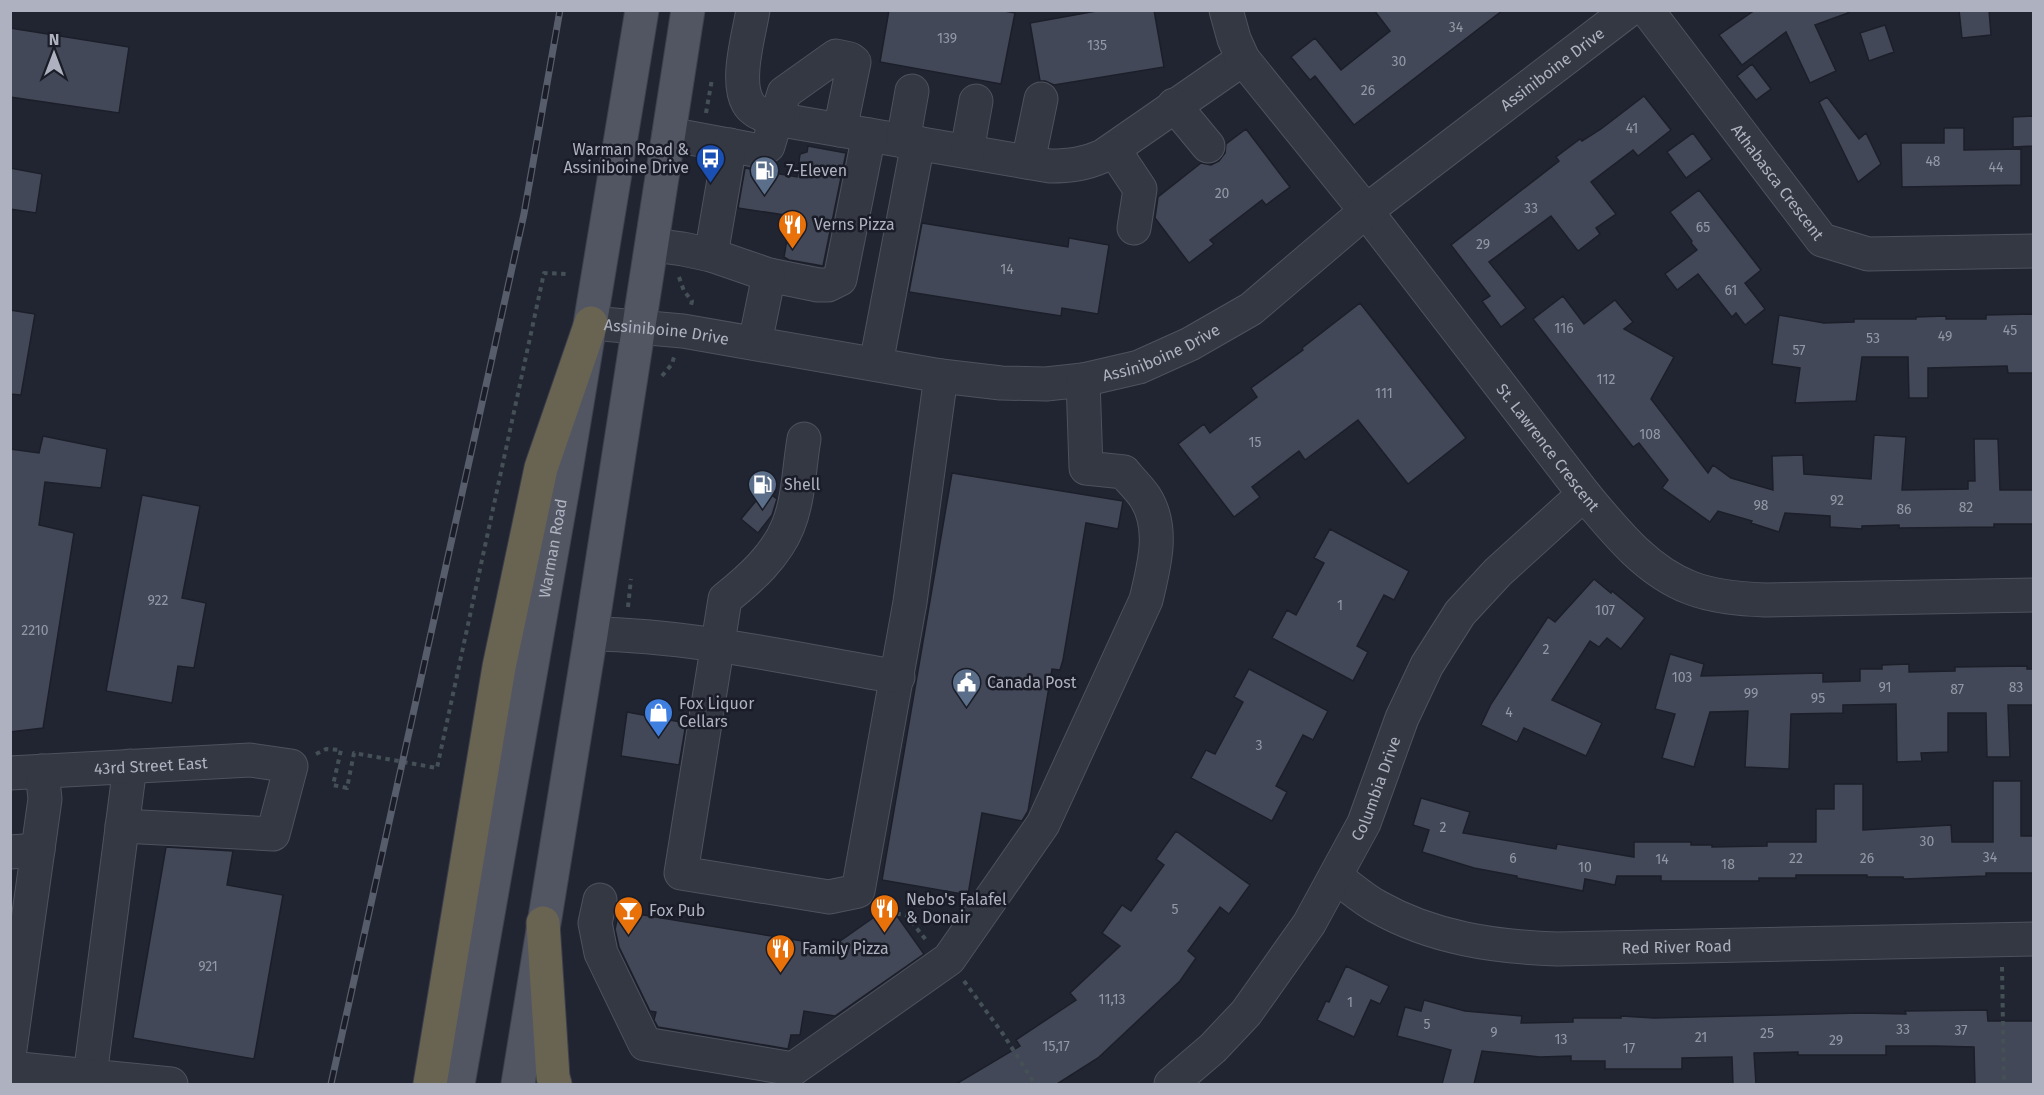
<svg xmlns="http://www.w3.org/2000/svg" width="2044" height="1095" font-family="'Fira Sans',sans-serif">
  <rect width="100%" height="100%" fill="#212532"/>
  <path fill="#424857" stroke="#1c1f2a" stroke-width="1.5" d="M889,10H999L1015,13L1001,84L880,62Z
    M1102,10H1154L1164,67L1054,85L1045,81H1040L1030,23Z
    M1374,10H1503L1354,125L1315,76L1310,80L1291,57L1315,38L1341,70L1390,31Z
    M1755,10H1848V13L1815,25L1836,71L1810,83L1786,32L1742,65L1719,35Z
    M1959,10H1989L1991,35L1962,38Z
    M1885,25L1894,52L1869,61L1860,33Z
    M10,28L129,47L119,113L10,97Z
    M1752,64L1771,89L1756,100L1737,76Z
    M1644,96L1671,130L1638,156L1633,150L1591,182L1616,214L1596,228L1600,234L1578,251L1551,216L1489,262L1526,308L1501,327L1482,301L1490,296L1451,245L1559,161L1556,157L1580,139L1582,141L1601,129Z
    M1827,97L1859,139L1866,133L1881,164L1858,182L1819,102Z
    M2034,116V146L2013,147V117Z
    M1944,128H1964V150L2021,149V185L1902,187L1901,143H1944Z
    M1246,129L1290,187L1266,205L1262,200L1210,240L1214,244L1189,263L1155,218L1158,197L1201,163L1211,165L1219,161L1225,153L1226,144Z
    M1693,133L1712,159L1686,178L1667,152Z
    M808,146L846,153L823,266L789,260L784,257L791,216L738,208L745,168L797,177L800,154L807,152Z
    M10,168L42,174L36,213L10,209Z
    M1699,190L1761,270L1745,283L1765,309L1745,325L1736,313L1732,317L1698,274L1677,290L1665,274L1697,250L1691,243L1692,241L1670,212Z
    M922,223L1068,247L1069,238L1109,245L1098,314L1062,308L1061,316L909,292Z
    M1563,296L1584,324L1615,300L1633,322L1624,329L1674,357L1651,399L1708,473L1713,465L1731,478L1773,490L1772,456L1803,455L1804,474L1871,479L1874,435L1906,437L1902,490L1968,489V481H1975L1974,439H1998L2000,490H2034V524H1994V527L1899,528V525L1862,526V529L1830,527V516L1785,513L1779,532L1751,523L1752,521L1718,511L1710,522L1662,488L1668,480L1639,443L1633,447L1533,319Z
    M1360,303L1466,438L1408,484L1358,420L1305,460L1299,451L1252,487L1260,497L1234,517L1178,444L1204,424L1210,433L1257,397L1251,388L1303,350L1302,348Z
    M10,310L35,314L21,395L10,394Z
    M2034,314V373H2008L2007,366L1928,368V398H1909L1908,357H1862L1856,401L1795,403L1800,368L1772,364L1779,315L1824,323L1854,322V319H1916V317L1946,316V319H1986V315Z
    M43,436L107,449L101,488L45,482L39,525L74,533L43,728L10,732V449L39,453Z
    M952,473L1123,501L1118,529L1086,523L1063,660L1060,670L1052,669L1028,811L1022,821L982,813L968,895L882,880Z
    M765,490L777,499L772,515L758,533L741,519Z
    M142,495L200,506L182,598L206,603L194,668L178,666L172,703L106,691Z
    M1330,529L1409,571L1394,600L1384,595L1357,646L1368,652L1353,681L1272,638L1287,610L1296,615L1324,563L1314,558Z
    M1594,579L1611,593L1612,591L1645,618L1621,649L1607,638L1599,647L1590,641L1552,700L1602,723L1586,756L1524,728L1517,742L1481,725L1491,704L1548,617L1555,622Z
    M1670,654L1704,664L1701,676L1823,673V682L1860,681V669H1882V665L1909,664V672L1955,671V667L2027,666V669H2034V705H2008L2010,757H1987L1986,713H1948V752L1921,753L1922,761L1897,762L1896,704L1843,705V713L1791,714L1789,769L1745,767L1748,711L1710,712L1694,767L1662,758L1675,714L1655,709Z
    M1249,669L1328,711L1313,740L1303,735L1276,786L1287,792L1272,821L1191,778L1206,750L1215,754L1243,702L1234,697Z
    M627,712L686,723L679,765L621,756Z
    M1993,781H2021V836H2034V873H1986V876L1904,879L1903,877H1867V875H1796V878H1759V881H1661V876H1617L1615,885L1585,879L1583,891L1517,878V876L1474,868L1422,852L1429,830L1413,825L1421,798L1470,812L1463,833L1556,849L1557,844L1634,857V842H1691V845H1712V847L1767,846V842H1816V809H1834V784H1863V830L1951,825L1952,842H1993Z
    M1176,831L1250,885L1229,914L1220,907L1188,951L1196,958L1180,981L1098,1058L1057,1084H956L1020,1046L1016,1040L1076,1000L1070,993L1120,946L1102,933L1122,905L1131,911L1164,865L1156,859Z
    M166,847L233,851L227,885L283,895L254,1059L133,1038Z
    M890,906L924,954L835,1016L804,1011L800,1035H791L788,1049L658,1027L654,1020L656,1012L650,1011L619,947L615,929L619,911L833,946Z
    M1346,966L1389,986L1380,1004L1371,1000L1354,1037L1317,1020L1326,1001L1329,1002Z
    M1424,1000L1465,1011L1522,1016L1521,1023L1573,1022V1018H1621V1016L1654,1018L1861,1013L1906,1014L1905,1011L1987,1010L1988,1021H2034V1084H1975L1974,1047L1935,1046H1886V1055H1798V1052L1754,1053L1756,1084H1733L1732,1057L1682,1058V1069H1605V1061H1571V1056L1540,1057L1482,1051L1474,1084H1442L1451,1050L1397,1036L1405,1007L1421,1011Z"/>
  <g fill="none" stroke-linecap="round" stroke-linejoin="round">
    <defs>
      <g id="minor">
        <path d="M753,10C749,35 735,81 748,103C752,111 762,114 770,118L1050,166C1070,166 1085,164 1103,156L1243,59"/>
        <path id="s1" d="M1226,10L1234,39L1243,59L1366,211L1584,494C1614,530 1646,571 1691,588C1714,597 1741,599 1765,600L2034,595"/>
        <path id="s2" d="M1647,10L1822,240L1868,254L2034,251"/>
        <path d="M1174,105L1208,146"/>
        <path d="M669,134L760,151L768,146L784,93L836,56L850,59L854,62L840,130"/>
        <path d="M903,141L912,91"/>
        <path d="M1114,150L1140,189L1134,228"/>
        <path d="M967,151L976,101"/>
        <path d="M1028,162L1041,99"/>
        <path d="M653,245L683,249L711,255L769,275L818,285H828L840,279L869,135"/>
        <path d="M711,255L730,145"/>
        <path id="s3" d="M591,323L683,331L941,376L1001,383L1046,384L1083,380L1139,367L1190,344L1251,309L1366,211L1629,10"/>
        <path d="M755,343L769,275"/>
        <path d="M876,364L918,143"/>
        <path d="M804,439C799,467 799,499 788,526C776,556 750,579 725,599L681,873L829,897L858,891L910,602L941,376"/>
        <path d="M591,634C691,635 799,660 898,677"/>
        <path d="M130,766L90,1076L171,1084"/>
        <path id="s4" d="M10,773L250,760L291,766L273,834L122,826"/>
        <path d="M10,852L38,850"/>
        <path id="s5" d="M1336,877C1350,887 1363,899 1378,907C1433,938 1495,947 1557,949L2034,939"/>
        <path d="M600,900L595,923L601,953L645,1044L793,1069L949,959L1043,824L1146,600C1154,566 1165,528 1145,497C1139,488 1130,480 1124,472L1086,468L1083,380"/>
        <path d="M10,1049L45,799L42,771"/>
        <path d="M10,1068L90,1076"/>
        <path id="s6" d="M1171,1084L1213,1048L1246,1013L1309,924L1364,823L1402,718L1427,665L1460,613L1498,572L1584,494"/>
      </g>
      <g id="major">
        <path id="s7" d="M458,1084L565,476L642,10"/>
        <path d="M518,1084L591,634L688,10"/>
      </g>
      <path id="highway" d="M543,923L553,1077L555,1084
        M430,1084L499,667L541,468L591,323"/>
    </defs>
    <use href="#minor" stroke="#4e525e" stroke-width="35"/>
    <use href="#major" stroke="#3d414d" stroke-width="35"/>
    <use href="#highway" stroke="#3c3f4b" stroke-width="35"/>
    <path stroke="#445055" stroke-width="4" stroke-dasharray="4.5 4.5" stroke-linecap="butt" d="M706,113L712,79
      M679,277L684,291L692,301L691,305
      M662,376L672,364L674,357
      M628,607L631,579
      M316,754L326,749L341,750L333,785L347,788L354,753L437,768L544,273L566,274
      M879,910L882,912L906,915L927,941
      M2002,967L2004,1084
      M964,981L1003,1034L1035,1084"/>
    <use href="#minor" stroke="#343843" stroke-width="33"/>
    <use href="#major" stroke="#525663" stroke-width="33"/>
    <use href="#highway" stroke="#696452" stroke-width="33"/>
    <defs>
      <path id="rail" d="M331,1084L524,214L560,10"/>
    </defs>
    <use href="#rail" stroke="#585d6c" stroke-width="7"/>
    <use href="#rail" stroke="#1a1d28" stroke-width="4.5" stroke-dasharray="14" stroke-linecap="butt"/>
  </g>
  <defs>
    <symbol id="bus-pin" viewBox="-11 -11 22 30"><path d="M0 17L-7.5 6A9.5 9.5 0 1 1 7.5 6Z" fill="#1a4fb4" stroke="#1a1d28"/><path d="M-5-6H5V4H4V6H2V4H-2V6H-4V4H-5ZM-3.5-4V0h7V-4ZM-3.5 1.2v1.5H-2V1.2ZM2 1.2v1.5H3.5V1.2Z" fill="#fff"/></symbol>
    <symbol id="fuel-pin" viewBox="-11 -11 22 30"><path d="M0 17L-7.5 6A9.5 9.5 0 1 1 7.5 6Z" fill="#5c6f8a" stroke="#1a1d28"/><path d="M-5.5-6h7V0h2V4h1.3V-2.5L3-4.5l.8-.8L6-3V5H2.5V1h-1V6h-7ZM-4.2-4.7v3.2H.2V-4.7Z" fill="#fff"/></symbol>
    <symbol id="restaurant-pin" viewBox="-11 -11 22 30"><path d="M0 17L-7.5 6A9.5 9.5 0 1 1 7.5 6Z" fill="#e8710a" stroke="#1a1d28"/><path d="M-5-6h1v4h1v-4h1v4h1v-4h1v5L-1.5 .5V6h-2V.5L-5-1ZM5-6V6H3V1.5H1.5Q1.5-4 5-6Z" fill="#fff"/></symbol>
    <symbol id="civic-pin" viewBox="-11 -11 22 30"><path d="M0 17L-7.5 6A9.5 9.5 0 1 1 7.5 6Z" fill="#5c6f8a" stroke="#1a1d28"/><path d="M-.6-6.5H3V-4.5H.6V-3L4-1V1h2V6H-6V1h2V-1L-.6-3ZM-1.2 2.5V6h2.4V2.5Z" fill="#fff"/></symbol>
    <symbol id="shop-pin" viewBox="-11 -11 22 30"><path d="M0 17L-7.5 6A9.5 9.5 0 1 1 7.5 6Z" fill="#3f7fe0" stroke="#1a1d28"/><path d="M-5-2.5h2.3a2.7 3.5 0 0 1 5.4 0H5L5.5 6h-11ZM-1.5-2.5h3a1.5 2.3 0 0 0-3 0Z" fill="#fff"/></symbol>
    <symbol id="bar-pin" viewBox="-11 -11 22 30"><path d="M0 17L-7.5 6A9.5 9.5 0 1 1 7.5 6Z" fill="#e8710a" stroke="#1a1d28"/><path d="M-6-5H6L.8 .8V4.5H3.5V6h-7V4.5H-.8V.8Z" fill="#fff"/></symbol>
  </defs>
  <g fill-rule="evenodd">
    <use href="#bus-pin" x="694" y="142" width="33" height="45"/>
    <use href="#fuel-pin" x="748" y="154" width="33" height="45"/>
    <use href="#restaurant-pin" x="776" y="208" width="33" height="45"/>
    <use href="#fuel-pin" x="746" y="468" width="33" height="45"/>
    <use href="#civic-pin" x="950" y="666" width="33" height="45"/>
    <use href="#shop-pin" x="642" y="696" width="33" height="45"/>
    <use href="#restaurant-pin" x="868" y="892" width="33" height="45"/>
    <use href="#bar-pin" x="612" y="894" width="33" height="45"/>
    <use href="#restaurant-pin" x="764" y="932" width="33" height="45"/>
  </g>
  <g text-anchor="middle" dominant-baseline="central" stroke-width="5" stroke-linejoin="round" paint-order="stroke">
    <g font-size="14" fill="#9398a6">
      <text x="1456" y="27">34</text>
      <text x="947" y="38">139</text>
      <text x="1097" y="45">135</text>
      <text x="1399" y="61">30</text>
      <text x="1368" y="90">26</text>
      <text x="1632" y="128">41</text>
      <text x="1933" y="161">48</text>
      <text x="1996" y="167">44</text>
      <text x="1222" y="193">20</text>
      <text x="1531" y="208">33</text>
      <text x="1703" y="227">65</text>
      <text x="1483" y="244">29</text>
      <text x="1007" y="269">14</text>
      <text x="1731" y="290">61</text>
      <text x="1564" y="328">116</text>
      <text x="2010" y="330">45</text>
      <text x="1945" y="336">49</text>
      <text x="1873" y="338">53</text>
      <text x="1799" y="350">57</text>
      <text x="1606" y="379">112</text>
      <text x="1384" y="393">111</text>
      <text x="1650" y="434">108</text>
      <text x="1255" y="442">15</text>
      <text x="1837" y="500">92</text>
      <text x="1761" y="505">98</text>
      <text x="1966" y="507">82</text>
      <text x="1904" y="509">86</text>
      <text x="158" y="600">922</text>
      <text x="1340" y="605">1</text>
      <text x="1605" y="610">107</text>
      <text x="35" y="630">2210</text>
      <text x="1546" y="649">2</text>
      <text x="1682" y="677">103</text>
      <text x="1885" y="687">91</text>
      <text x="2016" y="687">83</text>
      <text x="1957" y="689">87</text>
      <text x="1751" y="693">99</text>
      <text x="1818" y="698">95</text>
      <text x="1509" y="712">4</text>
      <text x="1259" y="745">3</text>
      <text x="1443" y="827">2</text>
      <text x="1927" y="841">30</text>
      <text x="1990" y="857">34</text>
      <text x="1513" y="858">6</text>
      <text x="1796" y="858">22</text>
      <text x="1867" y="858">26</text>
      <text x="1662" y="859">14</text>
      <text x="1728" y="864">18</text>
      <text x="1585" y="867">10</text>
      <text x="1175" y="909">5</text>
      <text x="208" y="966">921</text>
      <text x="1112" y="999">11,13</text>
      <text x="1350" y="1002">1</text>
      <text x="1427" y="1024">5</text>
      <text x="1903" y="1029">33</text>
      <text x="1961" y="1030">37</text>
      <text x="1494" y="1032">9</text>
      <text x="1767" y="1033">25</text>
      <text x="1701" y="1037">21</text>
      <text x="1561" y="1039">13</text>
      <text x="1836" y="1040">29</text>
      <text x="1056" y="1046">15,17</text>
      <text x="1629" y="1048">17</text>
    </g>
    <g font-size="16" fill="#aeb2c0" stroke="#1a1d28">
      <text stroke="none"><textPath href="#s3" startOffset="1066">Assiniboine Drive</textPath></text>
      <text stroke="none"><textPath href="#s2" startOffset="216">Athabasca Crescent</textPath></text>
      <text stroke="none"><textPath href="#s3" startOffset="76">Assiniboine Drive</textPath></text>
      <text stroke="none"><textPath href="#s3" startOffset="580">Assiniboine Drive</textPath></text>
      <text stroke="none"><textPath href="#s1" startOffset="546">St. Lawrence Crescent</textPath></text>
      <text stroke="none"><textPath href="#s7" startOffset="544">Warman Road</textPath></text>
      <text stroke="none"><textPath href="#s4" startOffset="141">43rd Street East</textPath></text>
      <text stroke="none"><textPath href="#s6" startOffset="364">Columbia Drive</textPath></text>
      <text stroke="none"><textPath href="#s5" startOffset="357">Red River Road</textPath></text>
    </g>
    <g font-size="16" fill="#aeb2c0" stroke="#1a1d28" text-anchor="start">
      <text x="689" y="149" text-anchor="end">Warman Road &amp;<tspan x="689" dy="18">Assiniboine Drive</tspan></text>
      <text x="786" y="170">7-Eleven</text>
      <text x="814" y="224">Verns Pizza</text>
      <text x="784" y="484">Shell</text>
      <text x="987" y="682">Canada Post</text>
      <text x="679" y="703">Fox Liquor<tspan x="679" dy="18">Cellars</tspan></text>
      <text x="906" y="899">Nebo's Falafel<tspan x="906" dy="18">&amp; Donair</tspan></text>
      <text x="649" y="910">Fox Pub</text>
      <text x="802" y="948">Family Pizza</text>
    </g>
  </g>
  <rect width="2044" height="1095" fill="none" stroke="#aeb2c0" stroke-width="24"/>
  <g transform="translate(54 54)" stroke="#1a1d28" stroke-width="4.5" paint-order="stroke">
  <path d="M0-4.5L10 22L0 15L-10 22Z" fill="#aeb2c0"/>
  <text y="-9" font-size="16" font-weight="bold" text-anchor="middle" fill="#aeb2c0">N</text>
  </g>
</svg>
